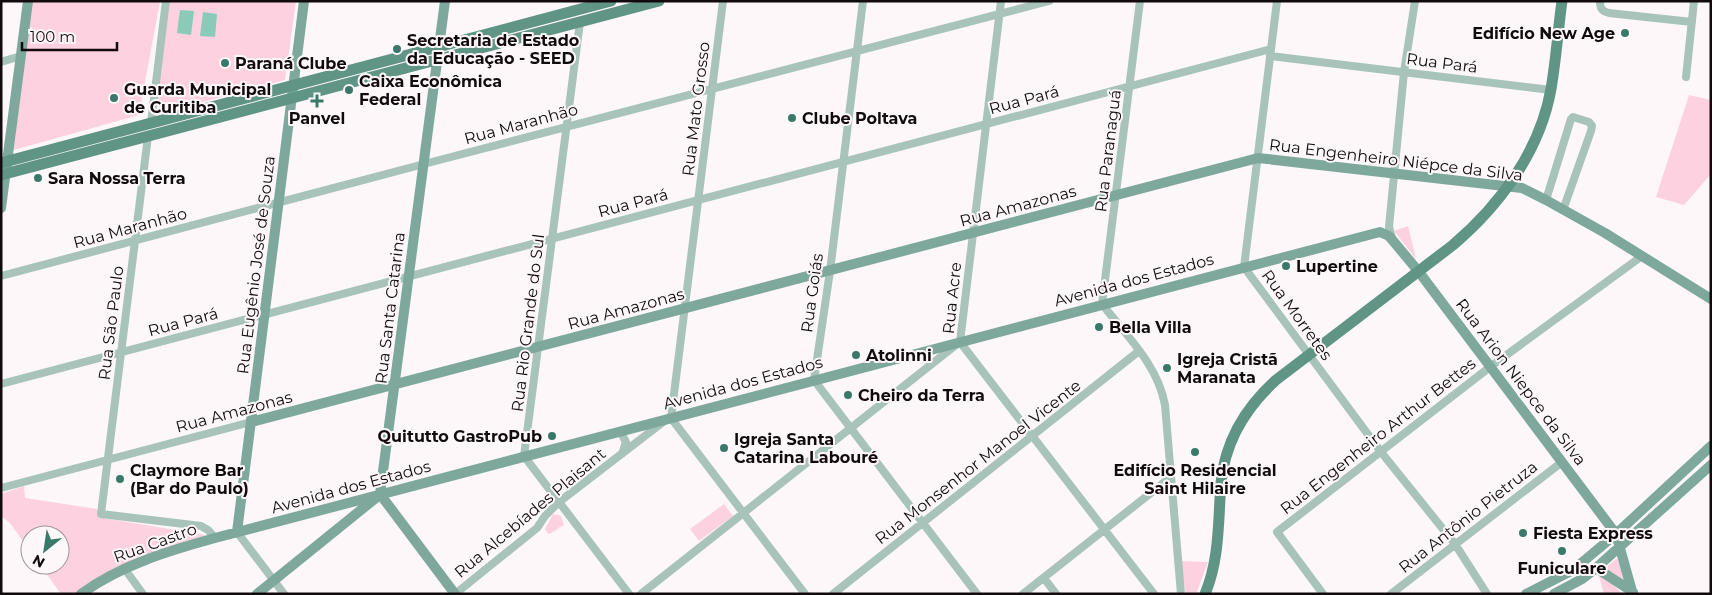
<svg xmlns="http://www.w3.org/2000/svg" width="1712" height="595" font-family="Montserrat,sans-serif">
  <rect width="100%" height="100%" fill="#fdf7f9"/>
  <path fill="#fdd1df" d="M30,1H160L139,115L14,150Z
    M170,1H296L285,80L166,112C160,112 158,108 157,103Z
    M1689,95L1711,100V174L1684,205L1656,197Z
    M1408,226L1416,259L1394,231Z
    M24,486L25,498L97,509L99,516L103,518L206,535L116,570L74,594H61L40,565H60V535H30V551L10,523L1,516V494Z
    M724,504L733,516L699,541L690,529Z
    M553,514L561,516L564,525C558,527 554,533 548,534L545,529Z
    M1617,558L1627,584L1604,569Z
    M1180,561L1208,562L1196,594H1186Z
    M1603,576L1623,594H1604L1599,577Z"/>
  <path fill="#89cbb8" d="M180,10L194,11L191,35L177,33Z
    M203,12L217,14L215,37L200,36Z"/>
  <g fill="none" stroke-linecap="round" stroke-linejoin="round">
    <path stroke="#a7c3ba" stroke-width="8" d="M723,1L671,418L805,594
      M863,1L830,271L814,380L977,594
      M1001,1L960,342L1154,594
      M1140,1L1102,304C1126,335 1158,365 1165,405L1181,594
      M1277,1L1244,267L1381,452L1455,544L1487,594
      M1600,1C1600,9 1602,11 1609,13L1692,22
      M580,22L524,456L629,594
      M1270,56L1551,90
      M1,62L21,56
      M1686,77L1694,1
      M151,123L166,1
      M148,136L101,514L201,526L208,530L215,538
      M1546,200L1571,119L1573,117L1589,122L1592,126L1591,131L1563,210
      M1392,238L1389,227L1404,72L1415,1
      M1,276L424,164L1049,1
      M1,384L1271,49
      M620,431L626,442L622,454
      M1,488L251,422
      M237,532L284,594
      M124,568L143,594
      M1044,578L1056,594
      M455,594L537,528L545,516L559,502L663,422
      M641,594L957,344
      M833,594L1139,351
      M1023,594L1171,477
      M1323,594L1277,532L1490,367L1642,256
      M1391,594L1562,462"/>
    <path stroke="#7ea89c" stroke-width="10" d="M445,1L380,494L455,594
      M1,208L28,1
      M251,422L1258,158L1522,188L1546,200L1605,233L1711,299
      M237,532L304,1
      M1596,568L1633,592
      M81,594C121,565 168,551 215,538L1380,232L1389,236L1419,272L1616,534L1632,591
      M257,594L377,497
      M1526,594L1573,570L1616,534L1711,446
      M1554,594L1582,579L1596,568L1711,465"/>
    <path stroke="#609586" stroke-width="11" d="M1,163L611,1
      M1,175L659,1
      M1205,594C1220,558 1218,521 1221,483C1225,441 1245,408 1276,380L1453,245C1500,205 1540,151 1551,89C1556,60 1558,30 1562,1"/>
  </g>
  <g fill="#387969" stroke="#fdf7f9" stroke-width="2">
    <circle cx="1625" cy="33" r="5"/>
    <circle cx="397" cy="49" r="5"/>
    <circle cx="225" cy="63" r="5"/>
    <circle cx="349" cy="90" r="5"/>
    <circle cx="114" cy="98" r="5"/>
    <path d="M314.5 93.5h5v5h5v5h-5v5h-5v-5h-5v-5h5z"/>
    <circle cx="792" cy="118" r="5"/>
    <circle cx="38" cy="178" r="5"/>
    <circle cx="1286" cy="266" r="5"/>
    <circle cx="1099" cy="327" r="5"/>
    <circle cx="856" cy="355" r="5"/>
    <circle cx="1167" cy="368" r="5"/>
    <circle cx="848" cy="395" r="5"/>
    <circle cx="552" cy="436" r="5"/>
    <circle cx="724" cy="448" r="5"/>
    <circle cx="1195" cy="452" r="5"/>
    <circle cx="120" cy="479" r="5"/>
    <circle cx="1523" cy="533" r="5"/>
    <circle cx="1562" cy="551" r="5"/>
  </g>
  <g text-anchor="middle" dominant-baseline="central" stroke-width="4" stroke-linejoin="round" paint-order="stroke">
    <g font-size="16" font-weight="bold" fill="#130a0d" stroke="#fdf7f9" text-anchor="start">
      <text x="1615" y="33" text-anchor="end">Edifício New Age</text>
      <text x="407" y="40">Secretaria de Estado<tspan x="407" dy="18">da Educação - SEED</tspan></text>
      <text x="235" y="63">Paraná Clube</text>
      <text x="359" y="81">Caixa Econômica<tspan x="359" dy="18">Federal</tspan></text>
      <text x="124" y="89">Guarda Municipal<tspan x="124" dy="18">de Curitiba</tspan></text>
      <text x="317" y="118" text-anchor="middle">Panvel</text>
      <text x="802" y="118">Clube Poltava</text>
      <text x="48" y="178">Sara Nossa Terra</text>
      <text x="1296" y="266">Lupertine</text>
      <text x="1109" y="327">Bella Villa</text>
      <text x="866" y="355">Atolinni</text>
      <text x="1177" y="359">Igreja Cristã<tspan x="1177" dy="18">Maranata</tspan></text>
      <text x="858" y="395">Cheiro da Terra</text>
      <text x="542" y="436" text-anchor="end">Quitutto GastroPub</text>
      <text x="734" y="439">Igreja Santa<tspan x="734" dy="18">Catarina Labouré</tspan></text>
      <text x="130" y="470">Claymore Bar<tspan x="130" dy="18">(Bar do Paulo)</tspan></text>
      <text x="1195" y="470" text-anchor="middle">Edifício Residencial<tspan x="1195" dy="18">Saint Hilaire</tspan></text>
      <text x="1533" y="533">Fiesta Express</text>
      <text x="1562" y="568" text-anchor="middle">Funiculare</text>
    </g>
    <g font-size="16" fill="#130a0d" stroke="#fdf7f9">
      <text transform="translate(1442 63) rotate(7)">Rua Pará</text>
      <text transform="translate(1024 100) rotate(-15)">Rua Pará</text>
      <text transform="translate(696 109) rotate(-83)">Rua Mato Grosso</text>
      <text transform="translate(521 124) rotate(-15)">Rua Maranhão</text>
      <text transform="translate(1108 151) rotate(-83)">Rua Paranaguá</text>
      <text transform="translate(1396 160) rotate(7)">Rua Engenheiro Niépce da Silva</text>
      <text transform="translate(633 203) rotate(-15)">Rua Pará</text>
      <text transform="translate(1018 206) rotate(-15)">Rua Amazonas</text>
      <text transform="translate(130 228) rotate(-15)">Rua Maranhão</text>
      <text transform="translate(256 265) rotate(-83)">Rua Eugênio José de Souza</text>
      <text transform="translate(1134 280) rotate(-15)">Avenida dos Estados</text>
      <text transform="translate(812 293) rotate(-82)">Rua Goiás</text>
      <text transform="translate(952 298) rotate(-84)">Rua Acre</text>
      <text transform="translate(390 308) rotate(-83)">Rua Santa Catarina</text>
      <text transform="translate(626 309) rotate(-15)">Rua Amazonas</text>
      <text transform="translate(1297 315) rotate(54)">Rua Morretes</text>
      <text transform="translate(183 322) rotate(-15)">Rua Pará</text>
      <text transform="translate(111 323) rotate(-83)">Rua São Paulo</text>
      <text transform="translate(528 323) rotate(-83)">Rua Rio Grande do Sul</text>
      <text transform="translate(1521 382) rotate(53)">Rua Arion Niepce da Silva</text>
      <text transform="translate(743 383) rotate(-15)">Avenida dos Estados</text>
      <text transform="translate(234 412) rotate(-15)">Rua Amazonas</text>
      <text transform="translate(1378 436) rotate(-38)">Rua Engenheiro Arthur Bettes</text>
      <text transform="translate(978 462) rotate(-38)">Rua Monsenhor Manoel Vicente</text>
      <text transform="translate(351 487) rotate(-15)">Avenida dos Estados</text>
      <text transform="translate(530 513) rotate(-40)">Rua Alcebíades Plaisant</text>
      <text transform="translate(1468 517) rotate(-38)">Rua Antônio Pietruza</text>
      <text transform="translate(155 543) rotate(-20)">Rua Castro</text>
    </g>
  </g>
  <rect width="1712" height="595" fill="none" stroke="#130a0d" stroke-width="5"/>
  <g transform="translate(45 550) rotate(210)"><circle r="24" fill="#fdf7f9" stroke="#9f989b"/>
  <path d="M0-4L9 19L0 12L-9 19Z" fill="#387969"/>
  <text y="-8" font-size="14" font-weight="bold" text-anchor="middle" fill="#130a0d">N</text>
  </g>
  <path d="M22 42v8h95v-8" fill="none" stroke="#130a0d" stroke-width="2.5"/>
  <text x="30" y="42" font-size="15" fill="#130a0d" stroke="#fdf7f9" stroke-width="4" paint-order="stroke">100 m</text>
</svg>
